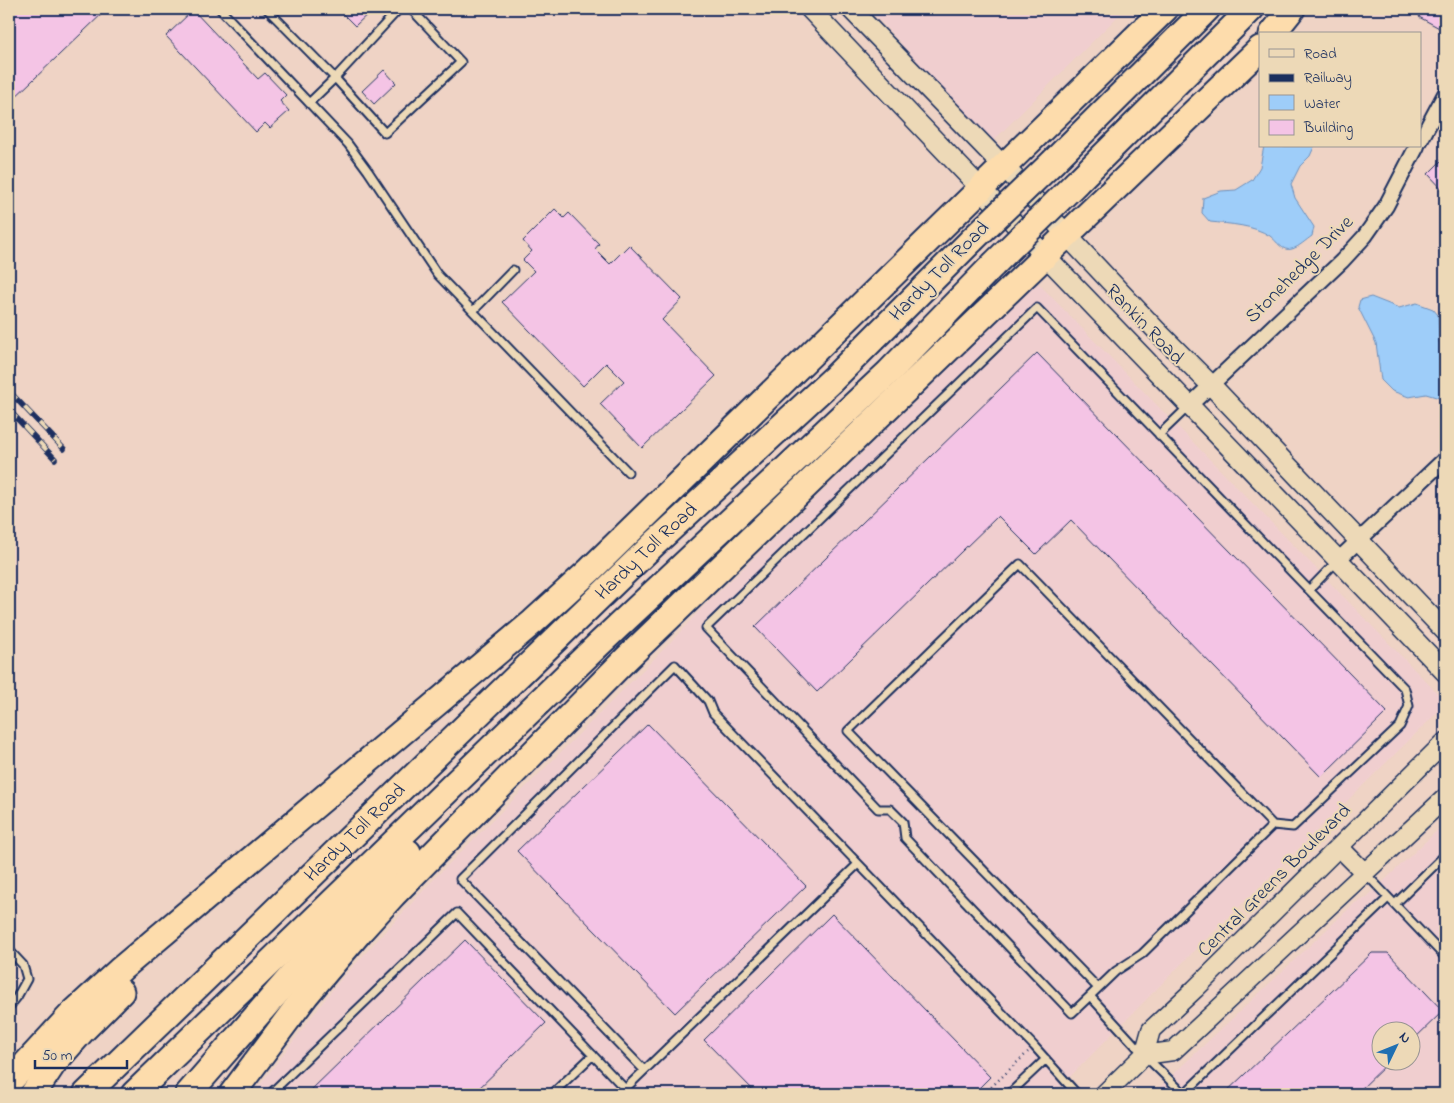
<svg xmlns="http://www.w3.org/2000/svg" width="1454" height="1103" font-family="'Indie Flower',sans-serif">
  <rect width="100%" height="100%" fill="#efd3c5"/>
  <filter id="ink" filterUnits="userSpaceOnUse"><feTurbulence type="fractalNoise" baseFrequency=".02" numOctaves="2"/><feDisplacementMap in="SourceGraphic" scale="10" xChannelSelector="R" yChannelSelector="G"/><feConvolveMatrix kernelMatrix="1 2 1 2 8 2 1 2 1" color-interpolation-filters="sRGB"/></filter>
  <g filter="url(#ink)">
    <path fill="#f0cecf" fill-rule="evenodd" d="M869,9H1125L992,142Z
      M1038,283L1445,701V705L1203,942L1053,1094H253L336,985L436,877L666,647L703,607Z
      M1445,823V1094H1152L1355,903L1367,897ZM1382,1030H1412V1060H1382Z"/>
    <path fill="#9ecdf9" stroke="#6a8ebb" d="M1264,146H1312L1314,147L1310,156L1300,166L1291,184L1295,198L1314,227L1312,236C1306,240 1299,247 1292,249C1282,252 1277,241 1270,236C1253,225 1230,224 1210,222L1202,213L1203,198L1221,191L1236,190L1252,180L1260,167Z
      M1371,297L1399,308L1417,303L1433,309L1438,315L1439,342L1445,355V399H1443L1426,394L1409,397L1392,391L1381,380L1376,343L1358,307L1360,300Z"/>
    <path fill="#f4c4e5" stroke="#1b2f5e" d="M9,9H107L9,103Z
      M338,9H373L355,26Z
      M1423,9H1445V31L1419,17Z
      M193,10L258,79L265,73L286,95L280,101L289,111L270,128L265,123L256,132L166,36Z
      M384,70L396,83L374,104L362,91Z
      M1445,157V192L1428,174Z
      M555,209L564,218L569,213L599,244L595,249L610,264L629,245L682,299L662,320L716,376L642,448L600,404L624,381L606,363L583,386L502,302L534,271L523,260L532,251L523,241Z
      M1037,353L1387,712L1321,777L1071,520L1036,554L998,516L817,692L755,627Z
      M648,724L806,886L675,1013L517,851Z
      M832,914L990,1077L973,1094H757L704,1040Z
      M465,940L546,1023L473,1094H307Z
      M1372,953H1388L1443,1011L1412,1041V1030H1382V1060H1391L1356,1094H1224Z"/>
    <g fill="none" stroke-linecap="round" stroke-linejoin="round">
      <defs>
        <path id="service" d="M220,9L348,144L368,171L437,274L628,472
          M267,9L335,78L385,133L461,62L411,9
          M309,103L335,78L399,9
          M473,311L513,270
          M1159,435L1188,407
          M1365,873L1445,957
          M1395,904L1445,855
          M9,950L23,965L27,979L17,997L9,1007
          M1098,988L848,731L1020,564L1273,825
          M1090,996L1116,971L1142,954L1273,825L1293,827L1400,726L1409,706L1405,689L1309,590
          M644,1070L460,879L675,665L708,701L713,713L1034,1046L1077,1094
          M625,1089L858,864
          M270,1094L457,913L630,1094
          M552,1094L593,1055
          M1009,1094L1046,1059
          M1184,1094L1144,1055L1090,996L1072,1013L905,838L903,822L890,809H878L706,628L1037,308L1309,590L1338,560
          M1184,1094L1388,898
          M1442,1094L1445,1091"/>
        <path id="minor" d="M1420,141L1445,94
          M1190,405L1342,261L1365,236L1386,206L1417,146
          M1338,560L1445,459"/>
        <path id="tertiary" d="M1339,847L1365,873
          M1144,1055L1173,1051L1445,798
          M1104,1094L1144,1055L1151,1030L1195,989L1445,742"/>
        <path id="secondary" d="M810,9C1020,232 1234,450 1445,672
          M851,9L1012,175L1075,244L1157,331L1211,385L1445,631"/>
        <g id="motorway">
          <path d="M1272,34L1292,9"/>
          <path d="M1054,161L1207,9"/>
          <path d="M1076,183L1251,9"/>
          <path d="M9,1082L71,1015L121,969L533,622L590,570L1165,9"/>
          <path d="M33,1094L53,1064L82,1031L121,992"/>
          <path id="s1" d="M86,1094L653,545L833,379L972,240"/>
          <path d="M134,1094L598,645L889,372L993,265"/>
          <path d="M188,1094L295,972L408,852"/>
          <path d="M232,1094L306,995L362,929L393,895L626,659L1260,49"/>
        </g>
      </defs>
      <use href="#service" stroke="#1b2f5e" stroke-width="11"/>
      <use href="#minor" stroke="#1b2f5e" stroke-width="18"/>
      <use href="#tertiary" stroke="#1b2f5e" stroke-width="21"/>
      <use href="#secondary" stroke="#1b2f5e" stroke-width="22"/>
      <use href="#motorway" stroke="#1b2f5e" stroke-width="29"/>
      <path stroke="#1b2f5e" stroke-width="2.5" stroke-dasharray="1 4" stroke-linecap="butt" d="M984,1094L1028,1052"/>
      <use href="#service" stroke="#edd9b7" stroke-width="7"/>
      <use href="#minor" stroke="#edd9b7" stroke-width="14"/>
      <use href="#tertiary" stroke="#edd9b7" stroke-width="18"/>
      <use href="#secondary" stroke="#edd9b7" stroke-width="19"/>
      <use href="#motorway" stroke="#fddcac" stroke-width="25"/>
      <defs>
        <path id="rail" d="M9,391L64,449
          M9,410L55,459"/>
      </defs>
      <use href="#rail" stroke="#1b2f5e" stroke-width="5.5"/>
      <use href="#rail" stroke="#edd9b7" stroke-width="4" stroke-dasharray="11" stroke-linecap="butt"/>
      <defs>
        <path id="motorway-bridge" d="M972,240L1054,161
          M993,265L1076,183"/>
      </defs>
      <use href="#motorway-bridge" stroke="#1b2f5e" stroke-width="29" stroke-linecap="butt"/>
      <use href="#motorway-bridge" stroke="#fddcac" stroke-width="25"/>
    </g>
  </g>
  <g text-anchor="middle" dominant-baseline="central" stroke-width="4" stroke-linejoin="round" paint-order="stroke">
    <g font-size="20" fill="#1b2f5e" stroke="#edd9b7">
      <text transform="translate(1300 270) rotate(-45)">Stonehedge Drive</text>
      <text transform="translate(940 272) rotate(-45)">Hardy Toll Road</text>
      <text transform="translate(1144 325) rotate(46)">Rankin Road</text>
      <text stroke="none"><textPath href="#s1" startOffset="780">Hardy Toll Road</textPath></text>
      <text stroke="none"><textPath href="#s1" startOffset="375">Hardy Toll Road</textPath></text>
      <text transform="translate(1275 881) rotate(-45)">Central Greens Boulevard</text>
    </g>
  </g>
  <rect width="1454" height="1103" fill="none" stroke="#edd9b7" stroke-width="30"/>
  <rect x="15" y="15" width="1424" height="1073" fill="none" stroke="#1b2f5e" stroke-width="2" filter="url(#ink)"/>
  <rect x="1259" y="32" width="162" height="115" fill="#edd9b7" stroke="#999593"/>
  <rect x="1269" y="49" width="25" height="8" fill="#edd9b7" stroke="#999593"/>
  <text x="1304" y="58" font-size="15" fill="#1b2f5e">Road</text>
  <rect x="1269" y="74" width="25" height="8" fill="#1b2f5e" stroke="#999593"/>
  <text x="1304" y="82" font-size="15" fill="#1b2f5e">Railway</text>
  <rect x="1269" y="95" width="25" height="15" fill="#9ecdf9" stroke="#999593"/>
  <text x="1304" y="108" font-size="15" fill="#1b2f5e">Water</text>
  <rect x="1269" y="120" width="25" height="15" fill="#f4c4e5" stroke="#999593"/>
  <text x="1304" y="132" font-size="15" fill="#1b2f5e">Building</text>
  <g transform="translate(1396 1046) rotate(47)"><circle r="24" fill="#edd9b7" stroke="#999593"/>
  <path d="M0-4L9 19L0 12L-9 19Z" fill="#1f6fb2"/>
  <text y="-8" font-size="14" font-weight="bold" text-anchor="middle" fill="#1b2f5e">N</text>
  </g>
  <path d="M35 1060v8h92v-8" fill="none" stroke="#1b2f5e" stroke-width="2.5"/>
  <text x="42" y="1060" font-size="15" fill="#1b2f5e" stroke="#edd9b7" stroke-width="4" paint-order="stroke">50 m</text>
</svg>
